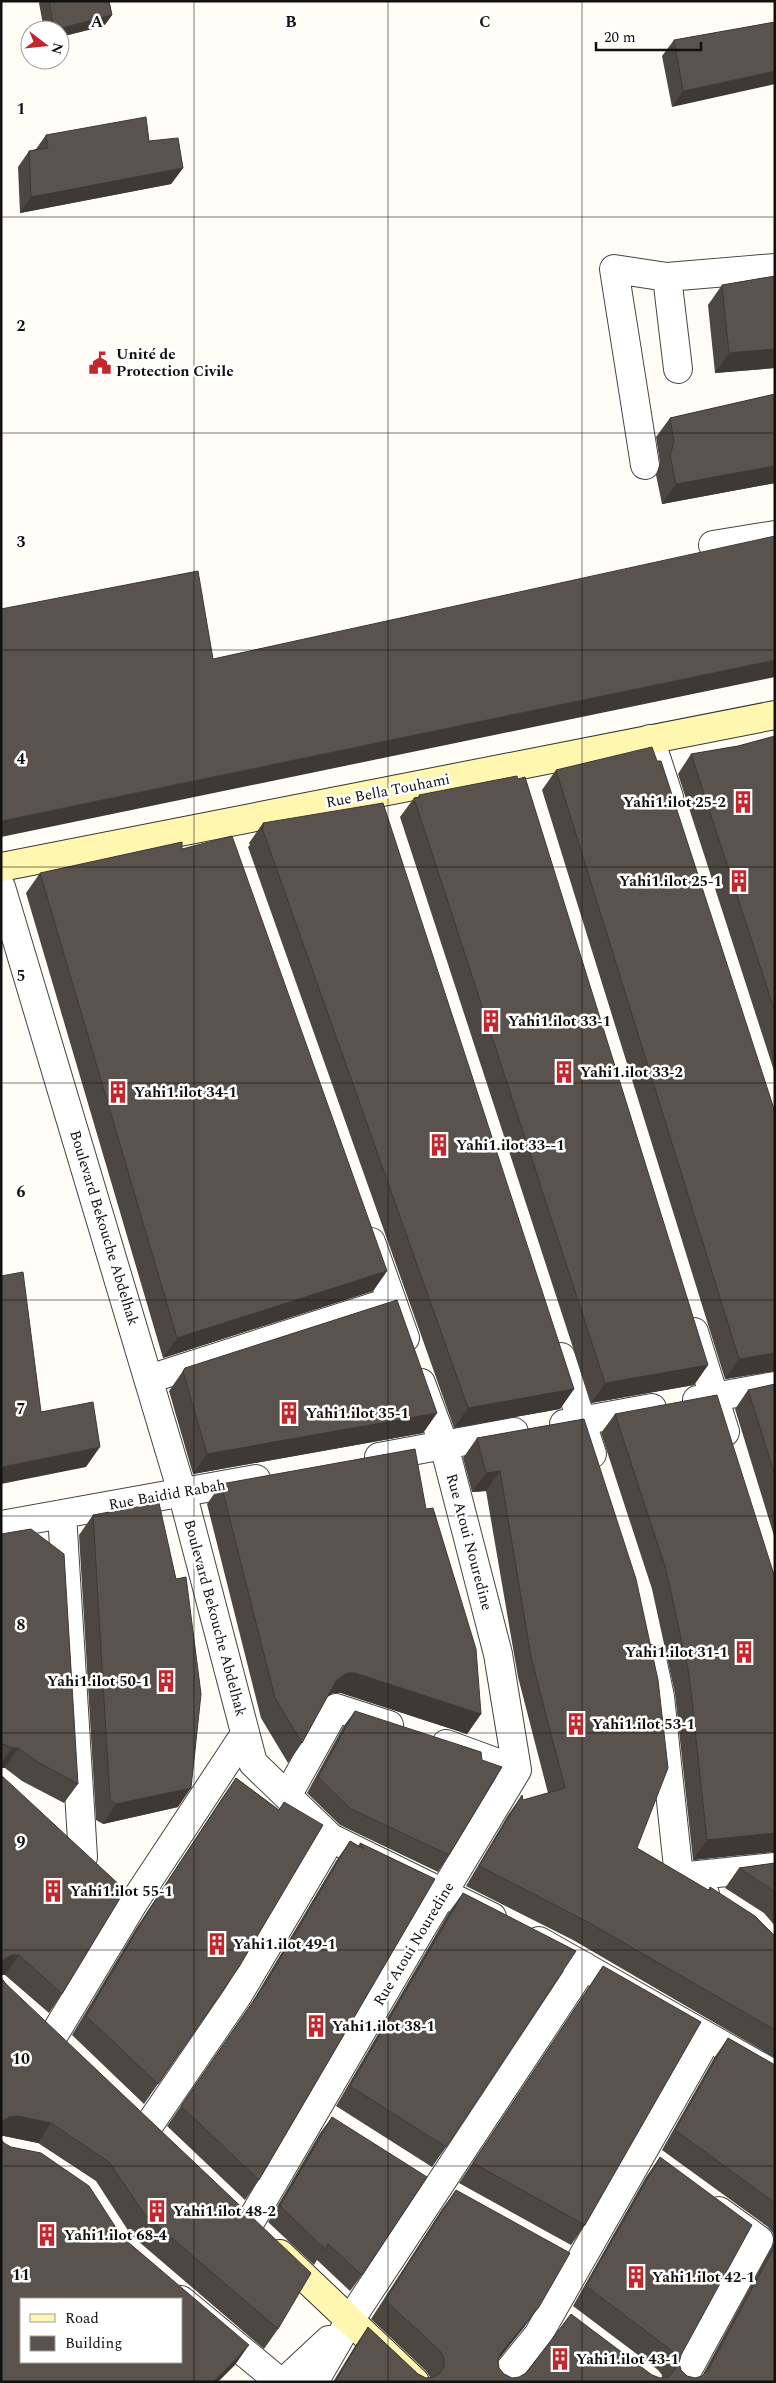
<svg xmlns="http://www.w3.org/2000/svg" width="776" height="2383" font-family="Spectral,serif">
  <rect width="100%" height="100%" fill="#fffdf5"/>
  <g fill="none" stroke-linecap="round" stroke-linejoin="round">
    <defs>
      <path id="street" d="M667,277L678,369
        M645,465L614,269L667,277L775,268
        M713,545L775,535
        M650,739L669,797
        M1,887L182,1492L253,1763L331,1838L492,1917
        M371,1242L405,1338
        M694,1332L725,1432
        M561,1357L592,1454
        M149,1379L392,1301
        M697,1400L775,1386
        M564,1424L652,1408
        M379,1457L514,1432
        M62,1514L83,1857
        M1,1525L256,1479
        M652,1659L660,1697L679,1877L705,1894
        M446,1744L517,1770
        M287,1796L336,1708L389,1725
        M679,1877L775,1867
        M539,1941L775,2075
        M52,2038L134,1902L245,1734
        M147,2128L238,1995L331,1838
        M249,2224L417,1936L517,1770L498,1654L444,1445L421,1383
        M181,2300L280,2382
        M284,2382L329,2340
        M314,2382L350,2320L584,1966
        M500,2382L538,2335L708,2037
        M681,2382L759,2240L719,2211"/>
      <path id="secondary" d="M1,867L775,715
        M280,2254L415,2382"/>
    </defs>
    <use href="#street" stroke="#444" stroke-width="30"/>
    <use href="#secondary" stroke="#333" stroke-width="30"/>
    <use href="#street" stroke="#fff" stroke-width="28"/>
    <use href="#secondary" stroke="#fff6b0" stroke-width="28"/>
  </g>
  <path fill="#4d4742" d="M41,1H109L112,15L104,26L60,37V30H44L39,3Z
    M775,22L672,107L662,56L674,40Z
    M46,135L149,141L183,168L171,184L20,213L18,167L29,151L36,149Z
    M775,276V368L715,373L708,305L722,285Z
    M775,394V483L662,504L656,475L660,463L656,437L670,418Z
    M775,736V1074L678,774L691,754L738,746Z
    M556,770L775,1112V1371L725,1379L542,790Z
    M419,795L708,1365L694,1385L591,1403L400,817L414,798L418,797Z
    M263,823L574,1389L560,1409L454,1428L248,847L250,845L249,843Z
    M182,849L387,1271L373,1291L163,1358L26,893L40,873Z
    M185,1368L437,1413L423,1433L193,1474L169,1391Z
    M775,1384V1539L735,1409L748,1390Z
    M615,1414L774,1577L773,1851L693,1860L675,1694L652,1589L601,1433Z
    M584,1419L637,1848L708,1890L710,1887L775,1936V2058L573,1940L466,1886L508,1815L522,1795L523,1800L548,1793L518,1677L486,1491L472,1492L463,1458L477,1438Z
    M221,1484L426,1509L481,1714L467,1734L341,1693H333L327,1697L302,1743L288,1763L261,1718L207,1504Z
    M93,1515L178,1807L103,1824L96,1820L79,1535Z
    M1,1534L78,1784L64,1803L22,1781L5,1768H1Z
    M355,1711L449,1855L438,1872L340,1825L307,1793L343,1727Z
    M1,1775L62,1994L49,2013L5,1975Z
    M236,1778L279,1810L239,1967L144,2104L72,2035L135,1930L222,1798Z
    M350,1841L358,1846L360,1843L435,1879L259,2180L245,2200L167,2126L251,2004L336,1861Z
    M775,1863V1926L764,1913L725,1888L739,1868Z
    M463,1893L446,2147L432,2167L336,2106L449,1912Z
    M603,1966L585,2225L571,2245L459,2183Z
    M1,1977L278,2329L264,2349L131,2235L96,2181L38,2143L4,2136H1Z
    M728,2038L775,2065V2382H333L355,2346L368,2327L418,2374L426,2378L430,2377L426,2371L371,2319L442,2209L456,2190L525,2326L499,2358L498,2360L499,2368L504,2374L512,2378L652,2375L660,2378H662V2375L658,2370L573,2306L646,2177L660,2157L681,2355L679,2363L681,2370L687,2376L695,2378L702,2376L775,2241L773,2233L768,2227L662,2150L714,2058Z
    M332,2117L362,2275L350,2291L317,2260L314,2265L268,2222L320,2133Z"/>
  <path fill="#3f3936" d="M112,15L104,26L60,37V30H53Z
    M775,71V84L672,107L683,91Z
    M183,168L171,184L20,213L31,197Z
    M775,349V368L715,373L729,353Z
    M775,466V483L662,504L676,484Z
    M775,660V677L1,837V821Z
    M387,1271L373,1291L163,1358L177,1338Z
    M775,1353V1371L725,1379L739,1359Z
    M708,1365L694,1385L591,1403L605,1383Z
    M574,1389L560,1409L454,1428L468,1408Z
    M437,1413L423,1433L193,1474L207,1454Z
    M100,1447L86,1467L1,1484V1467Z
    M500,1471L486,1491L472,1492L486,1473Z
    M347,1673H355L481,1714L467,1734L341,1693H333L322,1700L336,1681Z
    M12,1748H18L5,1768H1V1763Z
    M191,1788L178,1807L103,1824L116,1804Z
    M775,1833V1852L693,1860L707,1840Z
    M11,1955H19L5,1975H1V1963L3,1960Z
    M17,2116L51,2123L38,2143L4,2136H1V2124L3,2121L9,2117Z
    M539,2307L525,2326L488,2373L501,2353Z
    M249,2345L235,2365L218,2382H213Z"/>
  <path fill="#5a524d" stroke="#3f3936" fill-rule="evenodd" d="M49,1H109L112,15L54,30Z
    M775,22V71L683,91L674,40Z
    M146,117L149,141L178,138L183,168L31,197L29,151L48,148L46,135Z
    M775,276V349L729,353L722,285Z
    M775,394V466L676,484L670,455L674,443L670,418Z
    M775,536V660L1,821V609L198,571L213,659Z
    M775,736V1012L691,754L738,746Z
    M652,747L657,761H661L775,1112V1353L739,1359L556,770Z
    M517,776L518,779L525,777L708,1365L605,1383L414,798L420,797L419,795Z
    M383,803L574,1389L468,1408L262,828L264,827L263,823Z
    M232,836L387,1271L177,1338L40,873L182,842V849Z
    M23,1272L41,1412L93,1402L100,1447L1,1467V1276Z
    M397,1300L437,1413L207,1454L183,1371L185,1368Z
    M775,1384V1475L748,1390Z
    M717,1395L775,1578V1833L707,1840L689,1674L666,1570L615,1414Z
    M584,1419L636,1579L658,1680L668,1768L637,1848L710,1891V1887L755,1916L775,1936V2030L586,1921L479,1866L522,1795L523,1800L565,1788L531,1657L500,1471L486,1473L477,1438Z
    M415,1449L426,1509L433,1508L476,1649L481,1714L355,1673H347L336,1681L302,1743L275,1698L221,1484Z
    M159,1503L176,1579L186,1577L201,1694L191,1788L116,1804L110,1800L93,1515Z
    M31,1529L64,1554L78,1784L36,1761L18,1748H12L1,1743V1534Z
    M355,1711L481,1752L482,1760L502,1767L449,1855L351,1809L318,1777Z
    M1,1775L125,1890L62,1994L19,1955H11L3,1960L1,1964Z
    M236,1778L279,1810L284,1802L323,1825L239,1967L158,2084L86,2016L149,1910Z
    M350,1841L364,1849L360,1843L435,1879L259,2180L181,2106L265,1984Z
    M775,1863V1892L739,1868Z
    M463,1893L576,1951L446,2147L350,2086Z
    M603,1966L701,2022L585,2225L473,2163Z
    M1,1977L4,1982L311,2273L278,2329L145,2215L109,2162L51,2123L17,2116L9,2117L3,2121L1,2125Z
    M728,2038L775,2065V2203L675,2130Z
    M332,2117L427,2177L362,2275L328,2244L325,2249L280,2206Z
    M1,2139L4,2143L11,2147L41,2153L89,2186L122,2237L249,2345L213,2382H1ZM21,2299H181V2362H21Z
    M660,2157L752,2225L681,2355L679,2363L681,2370L687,2376L695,2378L702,2376L708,2370L775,2246V2382H335L368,2327L418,2374L426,2378L434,2377L440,2373L444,2366V2358L440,2351L385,2300L456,2190L570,2253L539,2307L501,2353L498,2360L499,2368L504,2374L512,2378L519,2377L526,2373L571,2314L652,2375L660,2378L668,2377L674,2371L677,2364L676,2356L671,2350L586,2286Z"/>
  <path fill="none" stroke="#111" stroke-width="1" stroke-opacity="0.55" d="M194,1V2382M388,1V2382M582,1V2382M1,217H775M1,433H775M1,650H775M1,867H775M1,1083H775M1,1300H775M1,1516H775M1,1733H775M1,1950H775M1,2166H775"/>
  <defs>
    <symbol id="civic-bare" viewBox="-9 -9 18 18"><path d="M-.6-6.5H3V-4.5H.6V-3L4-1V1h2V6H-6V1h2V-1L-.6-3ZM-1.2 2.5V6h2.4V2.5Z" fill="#c4262e" stroke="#fff" stroke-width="2.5" paint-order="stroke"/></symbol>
    <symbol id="building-bare" viewBox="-9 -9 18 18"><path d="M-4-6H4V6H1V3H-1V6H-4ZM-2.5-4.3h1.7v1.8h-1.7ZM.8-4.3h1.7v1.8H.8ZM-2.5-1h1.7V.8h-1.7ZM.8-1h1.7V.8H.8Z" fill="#c4262e" stroke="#fff" stroke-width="2.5" paint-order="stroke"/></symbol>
  </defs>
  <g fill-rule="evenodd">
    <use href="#civic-bare" x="84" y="347" width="32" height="32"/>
    <use href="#building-bare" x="727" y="786" width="32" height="32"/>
    <use href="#building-bare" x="723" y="865" width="32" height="32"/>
    <use href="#building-bare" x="475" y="1005" width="32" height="32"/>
    <use href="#building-bare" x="548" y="1056" width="32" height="32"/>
    <use href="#building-bare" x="102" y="1076" width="32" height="32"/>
    <use href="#building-bare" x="423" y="1129" width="32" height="32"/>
    <use href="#building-bare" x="273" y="1397" width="32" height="32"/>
    <use href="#building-bare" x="728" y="1636" width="32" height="32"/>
    <use href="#building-bare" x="150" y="1665" width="32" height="32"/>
    <use href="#building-bare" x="560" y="1708" width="32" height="32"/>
    <use href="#building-bare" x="37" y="1875" width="32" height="32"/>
    <use href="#building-bare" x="201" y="1928" width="32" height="32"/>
    <use href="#building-bare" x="300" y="2010" width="32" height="32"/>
    <use href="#building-bare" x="141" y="2195" width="32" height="32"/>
    <use href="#building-bare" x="31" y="2219" width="32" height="32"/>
    <use href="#building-bare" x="620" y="2261" width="32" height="32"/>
    <use href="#building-bare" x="544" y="2343" width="32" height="32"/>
  </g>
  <g text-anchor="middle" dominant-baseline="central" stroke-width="5" stroke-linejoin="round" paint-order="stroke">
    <g font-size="15" font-weight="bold" fill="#111" stroke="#fff" text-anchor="start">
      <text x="116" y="354">Unité de<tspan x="116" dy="17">Protection Civile</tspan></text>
      <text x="726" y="802" text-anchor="end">Yahi1.ilot 25-2</text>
      <text x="722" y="881" text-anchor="end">Yahi1.ilot 25-1</text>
      <text x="508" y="1021">Yahi1.ilot 33-1</text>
      <text x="580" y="1072">Yahi1.ilot 33-2</text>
      <text x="134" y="1092">Yahi1.ilot 34-1</text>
      <text x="456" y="1145">Yahi1.ilot 33--1</text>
      <text x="306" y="1413">Yahi1.ilot 35-1</text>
      <text x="728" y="1652" text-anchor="end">Yahi1.ilot 31-1</text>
      <text x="150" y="1681" text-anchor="end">Yahi1.ilot 50-1</text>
      <text x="592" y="1724">Yahi1.ilot 53-1</text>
      <text x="70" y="1891">Yahi1.ilot 55-1</text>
      <text x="233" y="1944">Yahi1.ilot 49-1</text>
      <text x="332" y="2026">Yahi1.ilot 38-1</text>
      <text x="173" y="2211">Yahi1.ilot 48-2</text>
      <text x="64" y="2235">Yahi1.ilot 68-4</text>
      <text x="652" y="2277">Yahi1.ilot 42-1</text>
      <text x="576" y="2359">Yahi1.ilot 43-1</text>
    </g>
    <g font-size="15" fill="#111" stroke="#fff">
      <text transform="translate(388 791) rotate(-11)">Rue Bella Touhami</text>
      <text transform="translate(104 1228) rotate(73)">Boulevard Bekouche Abdelhak</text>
      <text transform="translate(167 1495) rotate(-10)">Rue Baidid Rabah</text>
      <text transform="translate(469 1542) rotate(75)">Rue Atoui Nouredine</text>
      <text transform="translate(215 1618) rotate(75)">Boulevard Bekouche Abdelhak</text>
      <text transform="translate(414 1944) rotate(-59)">Rue Atoui Nouredine</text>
    </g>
  </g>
  <g font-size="16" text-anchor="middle" font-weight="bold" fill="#111" stroke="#fff" stroke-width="5" stroke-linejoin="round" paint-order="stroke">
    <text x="97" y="27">A</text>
    <text x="291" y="27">B</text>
    <text x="485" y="27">C</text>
    <text x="21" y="114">1</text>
    <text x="21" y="331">2</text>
    <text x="21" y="547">3</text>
    <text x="21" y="764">4</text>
    <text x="21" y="981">5</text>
    <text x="21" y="1197">6</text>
    <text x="21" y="1414">7</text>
    <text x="21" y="1630">8</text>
    <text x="21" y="1847">9</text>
    <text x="21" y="2064">10</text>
    <text x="21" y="2280">11</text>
  </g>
  <rect width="776" height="2383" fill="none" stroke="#111111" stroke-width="5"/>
  <rect x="20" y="2298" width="162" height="65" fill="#ffffff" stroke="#a0a0a0"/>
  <rect x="30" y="2314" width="25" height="8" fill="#fff6b0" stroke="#a0a0a0"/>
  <text x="65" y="2323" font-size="15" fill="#111111">Road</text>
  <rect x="30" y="2336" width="25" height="15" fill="#5a524d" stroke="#a0a0a0"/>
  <text x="65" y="2348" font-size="15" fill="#111111">Building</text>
  <g transform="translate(45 45) rotate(106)"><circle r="24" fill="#ffffff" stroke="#a0a0a0"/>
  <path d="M0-4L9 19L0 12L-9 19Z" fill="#c4262e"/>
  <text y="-8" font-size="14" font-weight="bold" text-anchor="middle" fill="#111111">N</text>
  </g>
  <path d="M596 42v8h105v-8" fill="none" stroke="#111111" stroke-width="2.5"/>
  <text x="604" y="42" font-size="15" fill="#111111" stroke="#ffffff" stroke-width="4" paint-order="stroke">20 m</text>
</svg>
